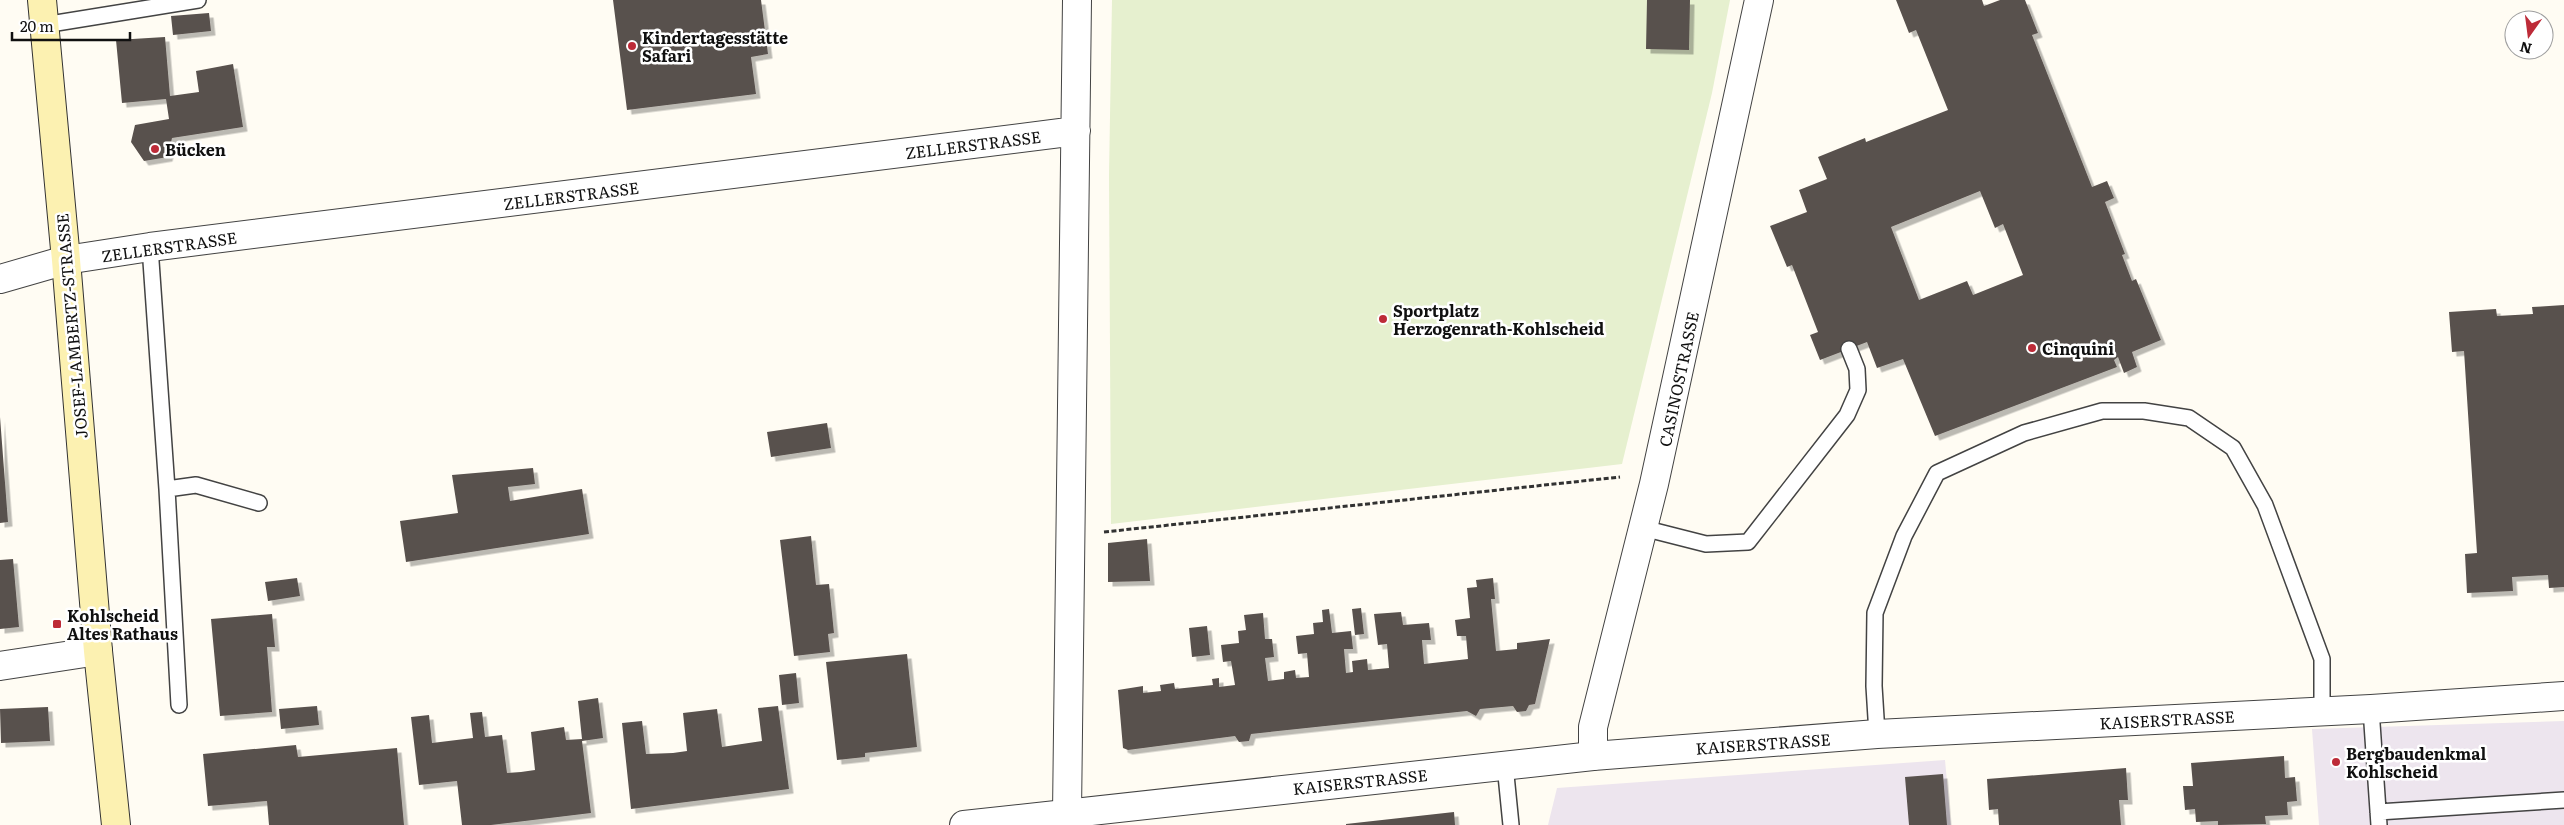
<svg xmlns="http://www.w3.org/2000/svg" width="2564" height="825" font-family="Literata,serif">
  <defs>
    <filter id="shadow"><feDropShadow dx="4.5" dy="4.5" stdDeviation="0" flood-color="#0004"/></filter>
  </defs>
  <rect width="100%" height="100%" fill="#fffcf3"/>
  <path fill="#ede5ee" d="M2564,721V825H2319L2312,729Z
    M1945,760L1951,825H1548L1557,788Z"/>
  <path fill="#e6f0cf" d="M1112,0H1730L1712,93L1622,464L1111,524L1109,175Z"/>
  <path fill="#59514d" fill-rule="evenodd" filter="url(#shadow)" d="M613,0H761L768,54L751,57L756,94L627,110Z
    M1647,0H1690L1689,50L1646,49Z
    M1896,0H1982L1984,6L2000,0H2025L2038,33L2032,35L2092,187L2107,181L2114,198L2105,202L2125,254L2122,255L2132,281L2136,279L2161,340L2132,352L2137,367L2124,373L2118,357L2114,360L2117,367L1935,436L1903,359L1877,368L1867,342L1820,360L1810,335L1818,332L1792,265L1787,267L1770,226L1807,212L1799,190L1827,179L1818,157L1865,138L1866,142L1948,110L1916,30L1909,33ZM1980,191L1995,228L2003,224L2023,275L1973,295L1967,281L1919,300L1891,227Z
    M209,13L211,31L173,35L171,16Z
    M165,37L170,96L199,92L196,71L233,64L243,127L172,138L168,157L144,161L131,142L135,125L169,119L166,99L122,103L116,40Z
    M2564,305V587L2549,588L2548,575L2512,577L2513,591L2467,593L2465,554L2477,553L2464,351L2452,352L2449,312L2496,309L2497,316L2533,314L2532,307Z
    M0,417L8,522L0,523Z
    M827,423L831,448L771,457L767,432Z
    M533,468L535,484L508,487L510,501L582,489L589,534L406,562L400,521L458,513L452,475Z
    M811,536L816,585L829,584L834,633L828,634L830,652L794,656L780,540Z
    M1147,539L1150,581L1108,582V543Z
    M13,559L19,627L0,629V560Z
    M297,578L300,596L268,601L265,582Z
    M1493,578L1495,599H1491L1496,651L1517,649V643L1550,639L1535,704L1529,705L1526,711L1517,712L1513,706L1480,709L1476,716L1467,711L1251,734L1249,741L1239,742L1235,736L1128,750L1123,748L1118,690L1143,686V693L1161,691L1160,685L1174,683L1175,689L1213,685L1212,679L1219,678V687L1235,685L1231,661L1223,662L1221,645L1239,643L1238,631L1246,630L1244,615L1263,613L1265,639H1272L1274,657L1265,658L1268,681L1284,679V672L1295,670L1296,678L1309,677L1307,653L1298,654L1296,636L1314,634L1313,623L1323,622L1322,610L1329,609L1332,633L1351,631L1353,649H1344L1346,673L1353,672L1352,661L1367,659L1368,670L1389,668L1387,644L1378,645L1374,614L1401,612L1403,625L1429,623L1431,640H1422L1424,664L1468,659L1466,636H1457L1455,620L1470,618L1467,588L1477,587L1476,580Z
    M1361,608L1364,634L1355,635L1352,609Z
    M272,614L275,647H267L272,712L220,716L211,619Z
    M1207,626L1210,655L1192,657L1189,628Z
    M907,654L917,747L865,753V757L837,760L826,662Z
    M796,673L799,703L782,705L779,675Z
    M598,698L603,738L582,741L591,813L491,825H462L457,781L419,785L411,717L429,715L432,743L473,738L470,713L482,712L485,737L502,735L507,773L521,772L535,770L531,732L564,727L566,740L582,739L578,701Z
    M317,706L319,725L281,729L279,709Z
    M778,706L789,789L631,809L622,723L642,721L646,754L673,753L687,751L683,713L717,709L722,747L762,741L758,708Z
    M48,707L50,741L1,743L0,709Z
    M296,745L298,757L397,748L404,825H269L267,801L208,806L203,754Z
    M2284,756L2285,778L2295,777L2297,801L2287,802L2288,815L2265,816L2266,824L2218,825V821L2196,822L2195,809L2185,810L2183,786H2193L2191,763Z
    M2126,768L2128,800H2119L2121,825H1999L1998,809L1989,810L1987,779Z
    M1943,774L1947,825H1909L1905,777Z
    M1454,812L1455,825H1346V824Z"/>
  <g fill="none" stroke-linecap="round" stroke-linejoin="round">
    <defs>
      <path id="service" d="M44,25L198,0
        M150,247L167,489L179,705
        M167,489L196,485L259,503
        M1643,528L1706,544L1748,542L1847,415L1858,390L1857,369L1849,349
        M2371,709L2379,825
        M1877,734L1874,686L1875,613L1904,536L1937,473L2024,433L2102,411H2144L2189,418L2233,448L2265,505L2322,659V711
        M1505,765L1511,825
        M2378,812L2564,800"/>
      <path id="minor" d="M0,279L66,260L150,247L1076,131
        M0,666L98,651
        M1593,756V727L1654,484L1759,0
        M1067,813L1077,0"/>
      <path id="tertiary" d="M964,825L1593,756L1877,734L2371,709L2564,696"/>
      <path id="secondary" d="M42,0L66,260L98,651L116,825"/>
    </defs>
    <use href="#service" stroke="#434343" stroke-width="18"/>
    <use href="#minor" stroke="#434343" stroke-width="30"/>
    <use href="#tertiary" stroke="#434343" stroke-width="30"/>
    <use href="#secondary" stroke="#323232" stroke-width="30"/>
    <path stroke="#323232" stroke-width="3" stroke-dasharray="5 2.5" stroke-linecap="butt" d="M1104,532L1620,477"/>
    <use href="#service" stroke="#fff" stroke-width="15"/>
    <use href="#minor" stroke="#fff" stroke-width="28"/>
    <use href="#tertiary" stroke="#fff" stroke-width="28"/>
    <use href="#secondary" stroke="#fcf1b1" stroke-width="28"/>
  </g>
  <g fill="#bd2b38" stroke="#fff" stroke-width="2">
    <circle cx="632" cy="46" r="5"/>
    <circle cx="155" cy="149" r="5"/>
    <circle cx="1383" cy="319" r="5"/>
    <circle cx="2032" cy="348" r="5"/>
    <rect x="52" y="619" width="10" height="10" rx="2.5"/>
    <circle cx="2336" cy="762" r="5"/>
  </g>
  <g text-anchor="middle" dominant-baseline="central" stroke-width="5" stroke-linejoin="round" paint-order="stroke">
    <g font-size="16" font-weight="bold" fill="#101010" stroke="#fff" text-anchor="start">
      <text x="642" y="37">Kindertagesstätte<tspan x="642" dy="18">Safari</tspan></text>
      <text x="165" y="149">Bücken</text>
      <text x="1393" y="310">Sportplatz<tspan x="1393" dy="18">Herzogenrath-Kohlscheid</tspan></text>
      <text x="2042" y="348">Cinquini</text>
      <text x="67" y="615">Kohlscheid<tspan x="67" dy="18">Altes Rathaus</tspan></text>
      <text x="2346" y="753">Bergbaudenkmal<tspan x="2346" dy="18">Kohlscheid</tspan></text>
    </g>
    <g font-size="16" fill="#101010" stroke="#fff">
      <text transform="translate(973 144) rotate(-7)">ZELLERSTRASSE</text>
      <text transform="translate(571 195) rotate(-7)">ZELLERSTRASSE</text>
      <text transform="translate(169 246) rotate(-8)">ZELLERSTRASSE</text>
      <text transform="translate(71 326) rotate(-95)">JOSEF-LAMBERTZ-STRASSE</text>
      <text transform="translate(1678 379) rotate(-78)">CASINOSTRASSE</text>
      <text transform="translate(2167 719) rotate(-3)">KAISERSTRASSE</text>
      <text transform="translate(1763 743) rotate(-4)">KAISERSTRASSE</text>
      <text transform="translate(1360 781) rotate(-6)">KAISERSTRASSE</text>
    </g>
  </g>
  <g transform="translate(2529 35) rotate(194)"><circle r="24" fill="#ffffff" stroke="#9f9f9f"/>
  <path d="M0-4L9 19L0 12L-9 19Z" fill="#bd2b38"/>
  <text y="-8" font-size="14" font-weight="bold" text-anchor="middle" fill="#101010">N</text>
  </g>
  <path d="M12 32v8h118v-8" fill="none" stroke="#101010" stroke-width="2.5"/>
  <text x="20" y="32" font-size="15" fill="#101010" stroke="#ffffff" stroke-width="4" paint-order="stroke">20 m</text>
</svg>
